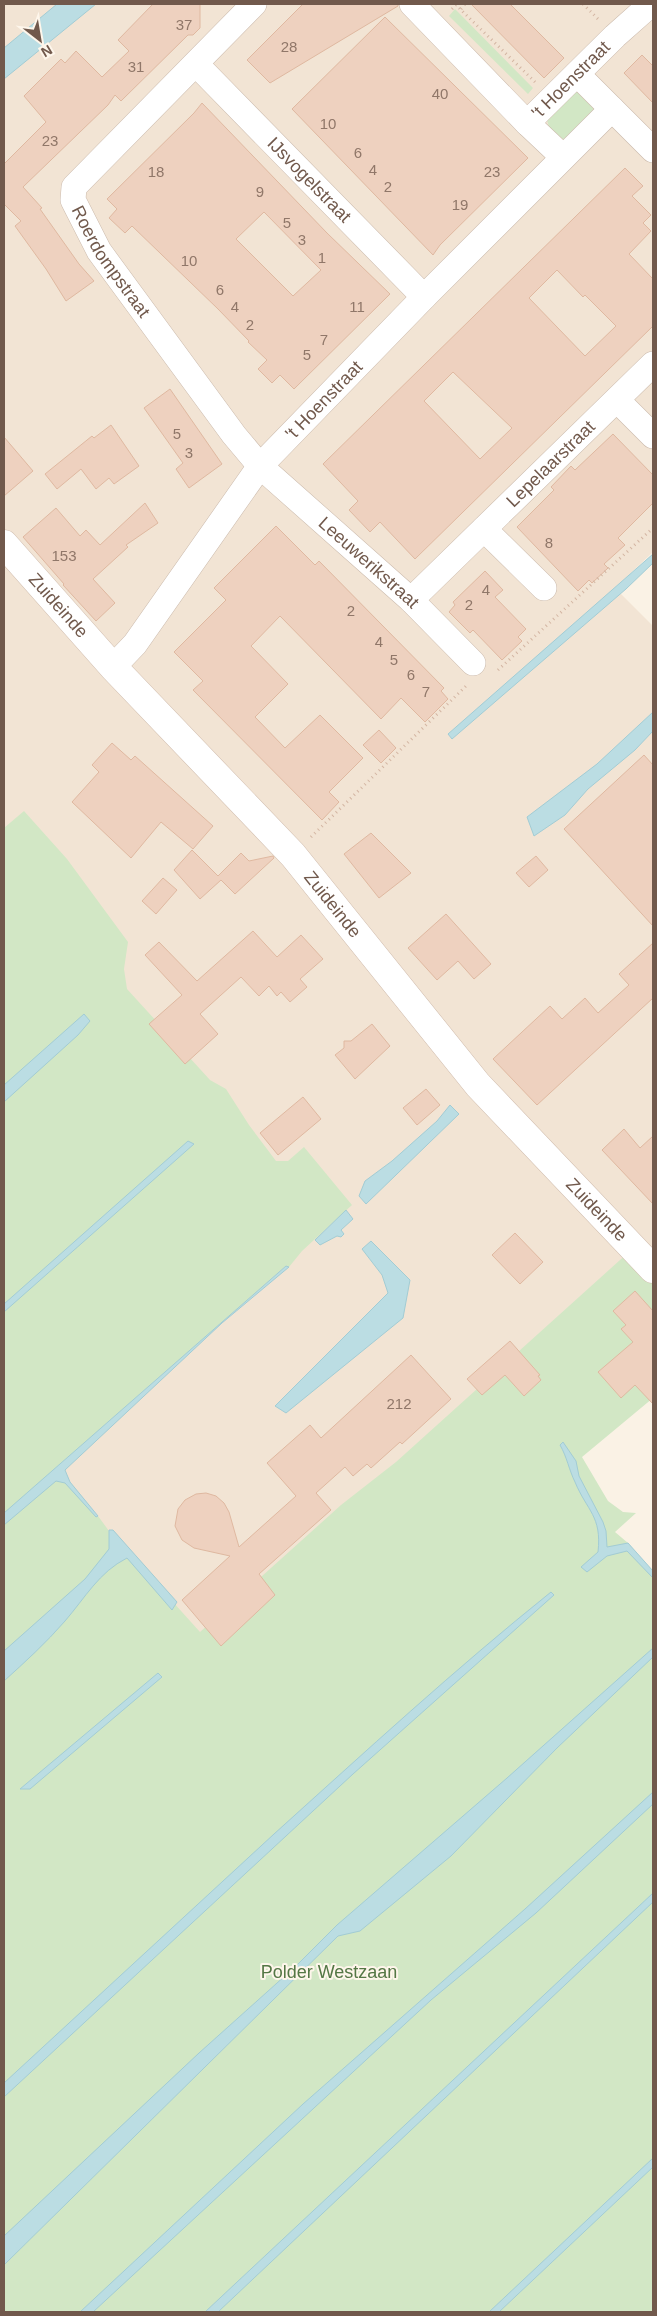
<svg xmlns="http://www.w3.org/2000/svg" width="657" height="2316" font-family="Helvetica,sans-serif">
  <rect width="100%" height="100%" fill="#faf2e5"/>
  <path fill="#f2e4d4" d="M4,4H653V552L615,588L653,626V1345L221,1734L4,1494Z"/>
  <path fill="#d2e7c5" d="M455,9L533,88L528,94L449,16Z
    M581,89L597,107L569,137L563,139L554,137L549,127L547,120L573,92Z
    M24,811L67,859L128,942L124,969L127,989L210,1080L226,1089L249,1125L276,1161H288L304,1147L352,1205L302,1251L289,1267L286,1266L55,1469L97,1517L98,1516L109,1531L200,1632L341,1505L396,1462L630,1251L653,1278V1398L582,1457L608,1501L623,1512L636,1513L615,1532L628,1543L653,1575V2312H4V828Z"/>
  <path fill="#bbdde3" stroke="#a2ccd4" d="M57,4H96L4,79V48Z
    M653,554V563L626,589L452,739L448,734Z
    M653,712V731L635,750L588,789L565,815L534,836L527,817L597,764Z
    M84,1014L90,1021L78,1035L4,1102V1085Z
    M450,1105L459,1114L366,1204L359,1196L365,1181L392,1161L437,1121Z
    M188,1141L194,1144L4,1312V1304Z
    M346,1210L353,1219L341,1230L344,1234L341,1237L337,1236L320,1245L315,1240Z
    M371,1241L410,1280L403,1318L286,1413L275,1406L388,1293L382,1275L362,1249Z
    M286,1266L289,1267L222,1323L65,1470L70,1482L98,1516L96,1517L65,1483L56,1481L4,1525V1513Z
    M563,1442L576,1461L579,1476L603,1522L606,1531L607,1547L628,1543L653,1571V1578L627,1551L607,1556L587,1572L581,1567L598,1552C602,1516 587,1511 575,1482C569,1470 567,1457 560,1445Z
    M109,1530H113L177,1602L172,1610L127,1558C99,1572 85,1598 65,1621C46,1643 25,1662 4,1681V1651L85,1579L109,1549Z
    M551,1592L554,1595L353,1774L4,2097V2083C94,2000 184,1917 274,1834C365,1752 455,1669 551,1592Z
    M653,1648V1657L557,1748L451,1856L360,1931L338,1936L4,2265V2236L199,2053L296,1966L337,1925L507,1778Z
    M158,1673L162,1677L30,1789H20Z
    M653,1792V1804L536,1913L431,2000L93,2312H80L303,2104L525,1909Z
    M653,1893V1902L218,2312H205Z
    M653,2158V2167L499,2312H489Z"/>
  <path fill="#eed1bf" stroke="#dfb8a0" fill-rule="evenodd" d="M153,4H200V28L193,35H188L121,101L115,95L108,105L23,187L42,208L40,209L79,264L94,281L66,301L46,269L15,226L21,221L5,205L4,207V164L46,122L24,96L61,59L65,63L76,51L102,77L129,51L118,40Z
    M303,4H398V6L270,83L247,60Z
    M471,4H510L564,58L544,78Z
    M385,17L528,158L440,245L433,255L292,109Z
    M642,55L653,66V103L624,73Z
    M202,103L327,233L390,294L294,389L280,375L272,383L258,369L267,360L248,342L249,341L218,309L132,226L125,233L109,218L117,209L107,199L194,113ZM264,212L321,270L293,296L236,239Z
    M625,168L643,186L632,196L651,215L643,223L651,231L629,254L653,279V326L415,559L380,522L370,532L349,510L358,501L323,464ZM557,270L583,297L585,295L616,326L585,356L529,298ZM453,372L512,428L480,459L424,401Z
    M170,389L222,464L189,488L176,469L183,463L144,408Z
    M111,425L139,466L114,484L109,478L96,489L81,469L57,489L45,474L92,436L94,438Z
    M613,434L653,475V503L618,538L625,545L604,564L608,568L592,583L589,580L578,591L517,527L554,490L551,487L571,466L575,470Z
    M4,437L33,471L4,496Z
    M145,503L158,523L126,545L128,547L93,579L115,603L96,621L63,585L64,584L23,537L56,508L80,536L86,530L100,545Z
    M276,526L315,565L319,561L444,688L441,691L448,699L425,722L401,698L381,719L280,616L251,646L288,684L255,717L285,748L320,715L363,758L329,792L339,802L322,820L193,690L203,681L174,652L226,600L214,588Z
    M485,571L503,590L495,597L526,629L518,637L522,641L502,660L473,630L470,633L449,612L455,605L453,602Z
    M379,730L396,748L381,763L363,745Z
    M112,743L131,760L135,756L213,826L193,849L161,822L131,858L72,802L99,772L92,765Z
    M644,755L653,765V926L564,829Z
    M371,833L411,873L379,898L344,854Z
    M192,850L218,876L241,853L249,861L273,856L274,858L235,894L221,880L200,899L174,870Z
    M536,856L548,870L529,887L516,873Z
    M163,878L177,890L156,914L142,901Z
    M446,914L491,964L474,979L458,961L437,980L408,948Z
    M253,931L277,957L301,935L323,959L300,979L307,987L290,1002L281,992L277,996L269,986L259,996L241,977L200,1014L218,1034L185,1064L149,1024L182,995L145,955L159,942L197,981Z
    M653,943V998L537,1105L493,1059L550,1006L562,1019L585,998L598,1013L629,985L619,974Z
    M372,1024L390,1046L355,1079L335,1055L344,1048V1041H351Z
    M426,1089L440,1105L417,1125L403,1108Z
    M303,1097L321,1119L278,1155L260,1133Z
    M624,1129L640,1148L653,1136V1204L602,1150Z
    M515,1233L543,1262L520,1284L492,1255Z
    M635,1291L653,1311V1404L635,1385L621,1398L598,1372L633,1342L621,1329L626,1325L613,1311Z
    M510,1341L540,1375L538,1376L541,1380L524,1396L505,1375L482,1395L467,1379Z
    M411,1355L451,1399L402,1444L400,1442L371,1468L367,1464L353,1476L345,1467L316,1493L331,1510L259,1574L275,1595L221,1646L182,1600L230,1556L194,1548L182,1540L175,1526L178,1509L185,1500L196,1494L206,1493L216,1496L224,1503L229,1512L239,1547L296,1496L267,1463L310,1425L321,1438Z"/>
  <g fill="none" stroke-linecap="round" stroke-linejoin="round">
    <defs>
      <g id="street">
        <path id="s1" d="M254,4L74,187L73,200L99,251L234,435L260,466L411,600L473,663"/>
        <path d="M412,4L527,123"/>
        <path id="s2" d="M196,64L424,297"/>
        <path d="M577,74L653,150"/>
        <path id="s3" d="M563,157L527,123L615,36L651,4"/>
        <path d="M617,400L653,436"/>
        <path d="M484,529L544,588"/>
        <path id="s4" d="M411,600L653,364"/>
        <path id="s5" d="M113,667L135,644L260,466L424,297L612,109"/>
      </g>
      <g id="secondary">
        <path id="s6" d="M4,544L113,667L293,855L478,1085L653,1269"/>
      </g>
    </defs>
    <use href="#street" stroke="#cbbaac" stroke-width="26"/>
    <use href="#secondary" stroke="#d0bcad" stroke-width="29"/>
    <path stroke="#d3b5a2" stroke-width="3" stroke-dasharray="1 4" stroke-linecap="butt" d="M583,4L598,19
      M452,9L456,5L535,82
      M461,9L465,4
      M498,670L653,528
      M311,837L466,686"/>
    <use href="#street" stroke="#fff" stroke-width="25"/>
    <use href="#secondary" stroke="#fff" stroke-width="28"/>
  </g>
  <g text-anchor="middle" dominant-baseline="central" stroke-width="4" stroke-linejoin="round" paint-order="stroke">
    <g font-size="15" fill="#907769">
      <text x="184" y="24">37</text>
      <text x="289" y="46">28</text>
      <text x="136" y="66">31</text>
      <text x="440" y="93">40</text>
      <text x="328" y="123">10</text>
      <text x="50" y="140">23</text>
      <text x="358" y="152">6</text>
      <text x="373" y="169">4</text>
      <text x="156" y="171">18</text>
      <text x="492" y="171">23</text>
      <text x="388" y="186">2</text>
      <text x="260" y="191">9</text>
      <text x="460" y="204">19</text>
      <text x="287" y="222">5</text>
      <text x="302" y="239">3</text>
      <text x="322" y="257">1</text>
      <text x="189" y="260">10</text>
      <text x="220" y="289">6</text>
      <text x="235" y="306">4</text>
      <text x="357" y="306">11</text>
      <text x="250" y="324">2</text>
      <text x="324" y="339">7</text>
      <text x="307" y="354">5</text>
      <text x="177" y="433">5</text>
      <text x="189" y="452">3</text>
      <text x="549" y="542">8</text>
      <text x="64" y="555">153</text>
      <text x="486" y="589">4</text>
      <text x="469" y="604">2</text>
      <text x="351" y="610">2</text>
      <text x="379" y="641">4</text>
      <text x="394" y="659">5</text>
      <text x="411" y="674">6</text>
      <text x="426" y="691">7</text>
      <text x="399" y="1403">212</text>
    </g>
    <g font-size="18" fill="#71594c" stroke="#fef6eb">
      <text stroke="none"><textPath href="#s3" startOffset="111">'t Hoenstraat</textPath></text>
      <text stroke="none"><textPath href="#s2" startOffset="162">IJsvogelstraat</textPath></text>
      <text stroke="none"><textPath href="#s1" startOffset="342">Roerdompstraat</textPath></text>
      <text stroke="none"><textPath href="#s5" startOffset="341">'t Hoenstraat</textPath></text>
      <text stroke="none"><textPath href="#s4" startOffset="195">Lepelaarstraat</textPath></text>
      <text stroke="none"><textPath href="#s1" startOffset="741">Leeuwerikstraat</textPath></text>
      <text stroke="none"><textPath href="#s6" startOffset="82">Zuideinde</textPath></text>
      <text stroke="none"><textPath href="#s6" startOffset="488">Zuideinde</textPath></text>
      <text stroke="none"><textPath href="#s6" startOffset="892">Zuideinde</textPath></text>
    </g>
    <g font-size="18" fill="#547745" stroke="#fef6eb">
      <text x="329" y="1972">Polder Westzaan</text>
    </g>
  </g>
  <rect width="657" height="2316" fill="none" stroke="#71594c" stroke-width="10"/>
  <g transform="translate(40 40) rotate(149)" stroke="#fef6eb" stroke-width="4" paint-order="stroke">
  <path d="M0-4L9 19L0 12L-9 19Z" fill="#71594c"/>
  <text y="-8" font-size="14" font-weight="bold" text-anchor="middle" fill="#71594c">N</text>
  </g>
</svg>
